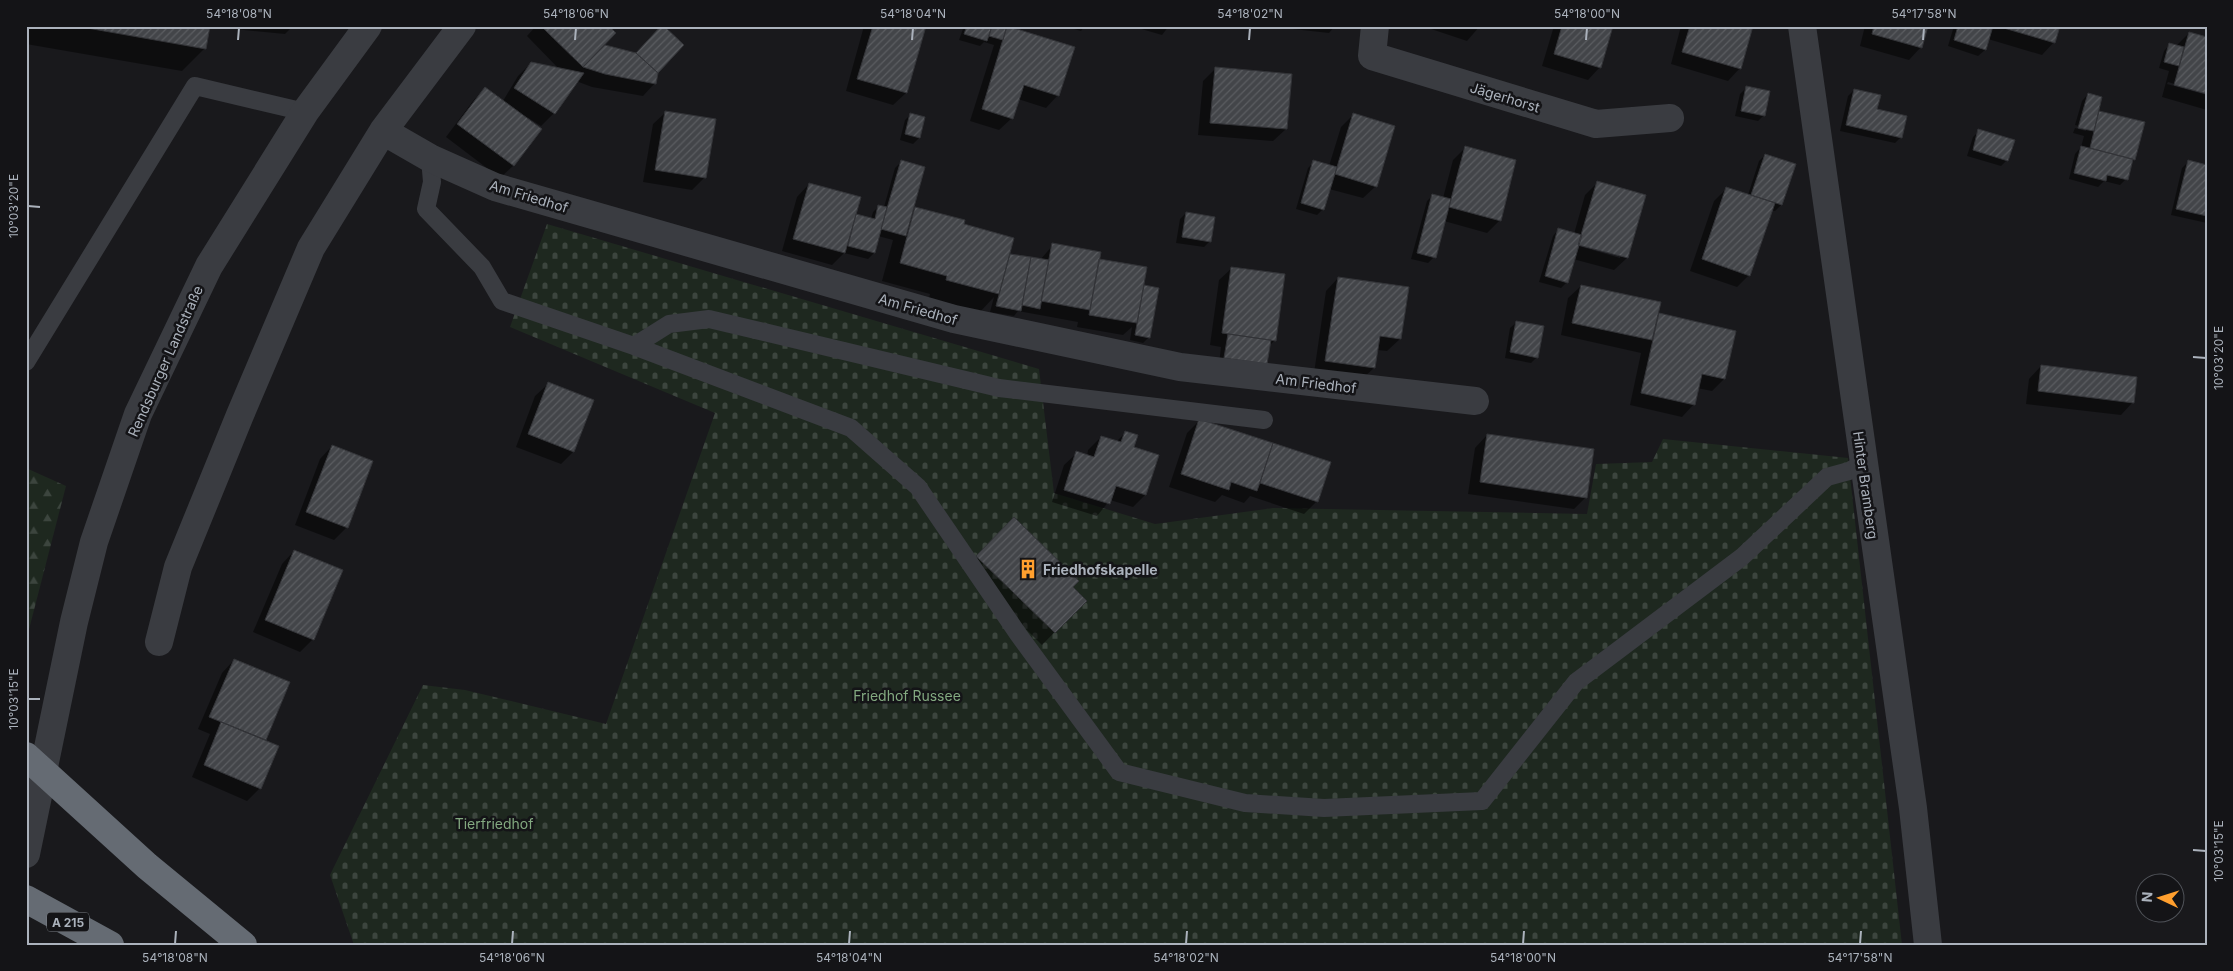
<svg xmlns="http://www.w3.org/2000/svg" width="2233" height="971" font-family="Inter,sans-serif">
  <defs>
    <pattern id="forest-firs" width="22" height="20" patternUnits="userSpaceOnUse" patternTransform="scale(1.25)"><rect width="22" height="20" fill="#1e281f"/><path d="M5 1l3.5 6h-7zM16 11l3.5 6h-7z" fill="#3c453e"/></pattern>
    <pattern id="cemetery-stones" width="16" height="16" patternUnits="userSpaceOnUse" patternTransform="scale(1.25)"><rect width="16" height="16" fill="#1e281f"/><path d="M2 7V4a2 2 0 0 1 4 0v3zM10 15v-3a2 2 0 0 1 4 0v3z" fill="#3c453e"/></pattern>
    <pattern id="building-hatch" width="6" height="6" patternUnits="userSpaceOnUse" patternTransform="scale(1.25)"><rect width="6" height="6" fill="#434549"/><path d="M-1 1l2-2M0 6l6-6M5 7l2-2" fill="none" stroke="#5b5d61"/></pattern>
  </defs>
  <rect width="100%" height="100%" fill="#19191c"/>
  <path fill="url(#forest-firs)" d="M26,468L66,486L26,641Z"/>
  <path fill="url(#cemetery-stones)" d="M547,224L1039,369L1054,493L1155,524L1273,508L1587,514L1596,464L1652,462L1663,439L1848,458L1902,945H354L330,875L423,685L465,690L606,724L715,413L510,327Z"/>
  <path fill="#0007" fill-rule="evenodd" d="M26,26H208L205,48L182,71L26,44Z
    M235,26H293L285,34L234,29Z
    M536,26H608L603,45L636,54L657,73L655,83L643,96L592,87L576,81L554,113L541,126L527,117L526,119L540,129L513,166L500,178L446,137L473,101L485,88L503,101L518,76L531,63L560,70L527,36Z
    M864,26H925L906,93L893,105L846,91Z
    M964,26H1006L1058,95L1046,108L1018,99L1012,118L999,130L970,121L994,45L984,42L980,46L959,40Z
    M1064,26H1085L1081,31Z
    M1131,26H1169L1162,35Z
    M1266,26H1335L1329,33Z
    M1422,26H1480L1467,41Z
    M1554,26H1612L1600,67L1588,80L1542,66Z
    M1681,26H1752L1740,68L1728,81L1671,64Z
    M1865,26H1927L1921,47L1909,60L1860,46Z
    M1954,26H2059L2054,42L2042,55L1988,39L1985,50L1978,56L1948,46Z
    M2189,33L2207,93L2168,82L2167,84L2207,95V110L2162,97L2169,71L2159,68L2164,51L2170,44L2176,46Z
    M1216,68L1286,129L1273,141L1198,135L1203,81Z
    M1746,88L1764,115L1758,121L1735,116L1740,94Z
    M1854,90L1901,137L1895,143L1840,131L1848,96Z
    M2088,94L2098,111L2143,123L2134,159L2131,163L2126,179L2120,185L2104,181L2098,187L2069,179L2075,154L2081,147L2084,136L2073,133L2075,128L2086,131V128L2075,125L2082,101Z
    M666,112L714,120L704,178L692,190L643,182L653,124Z
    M911,114L924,118L919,138L913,144L900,140L905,120Z
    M1353,115L1376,186L1363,198L1329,189L1323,209L1317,215L1296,209L1308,168L1314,162L1329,166L1341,127Z
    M1979,131L2007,160L2001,166L1967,156L1973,137Z
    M1466,147L1500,220L1487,233L1444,221L1434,257L1428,263L1411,259L1427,201L1433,195L1443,198L1453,160Z
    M1765,155L1794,165L1781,205L1775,211L1771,210L1749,275L1737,287L1690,271L1714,201L1727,188L1748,195L1759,161Z
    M901,162L912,211L915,208L962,225L1007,259L1010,256L1040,260L1053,245L1097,260L1142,289L1144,287L1149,337L1143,343L1130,340L1132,327L1123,335L1077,327L1078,322L1018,311L1014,316L990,312L994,297L980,312L929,298L930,294L882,281L893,240L878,236L874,253L868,259L844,253L832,265L782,251L797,197L809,184L854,215L871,219L873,212L879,206L884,207L895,168Z
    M2188,162L2204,165L2207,162V223L2171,215L2182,168Z
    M1597,183L1644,196L1627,258L1614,270L1573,259L1567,282L1561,288L1539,282L1553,236L1559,229L1574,234L1585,195ZM1573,242L1620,255V258L1572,244Z
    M1186,213L1210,241L1204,247L1176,243L1180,219Z
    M1232,268L1275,340L1269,346L1266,364H1219L1221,347L1210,345L1219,280Z
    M1338,278L1407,289L1400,339L1387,351L1377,350L1374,368L1361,380L1314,373L1326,291Z
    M1581,286L1657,314L1735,332L1724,379L1712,391L1697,388L1694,404L1682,417L1630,405L1641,353L1561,335L1568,298Z
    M1517,322L1537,357L1531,363L1505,358L1510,328Z
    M2041,366L2133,402L2121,415L2026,404L2029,379Z
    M548,384L573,452L561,464L516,447L535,396Z
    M1199,421L1329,463L1317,501L1304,514L1250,496L1244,503L1222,495L1215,502L1169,487L1187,433Z
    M1126,432L1133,448L1157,456L1145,495L1133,507L1110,500L1097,516L1052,502L1064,465L1077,453L1087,456L1088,450L1101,437L1116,442Z
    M1487,435L1586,497L1574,509L1468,494L1475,448Z
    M332,446L372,462L346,528L334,540L295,525L320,459Z
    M1014,519L1071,587L1085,601L1042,645L965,569Z
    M294,551L313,639L300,652L253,632L282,564Z
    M234,660L288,683L264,741L260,788L247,801L192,777L210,734L198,729L222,673Z"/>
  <path fill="url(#building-hatch)" stroke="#333438" d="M76,26H210L206,49Z
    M541,26H609L616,33L583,67Z
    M661,26H664L684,45L658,73L636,53Z
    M873,26H926L907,93L857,79Z
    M967,26H992L987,41L964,34Z
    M992,26H1007L1003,40L989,36Z
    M1007,26L1075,47L1059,96L1024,85L1013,119L982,109Z
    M1562,26H1613L1601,68L1554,54Z
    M1690,26H1753L1741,69L1682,52Z
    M1874,26H1928L1922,48L1872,34Z
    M1958,26H1993L1986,50L1954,40Z
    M1997,26H2060L2055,43Z
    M2189,32L2207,37V94L2174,85Z
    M2169,43L2184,47L2179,66L2164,62Z
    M605,45L636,53L658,73L656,84L605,74L583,67Z
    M531,62L584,73L555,114L514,88Z
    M1215,67L1292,74L1287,129L1210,123Z
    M1746,86L1770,91L1765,116L1741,111Z
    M485,87L542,129L514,166L457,124Z
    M1854,89L1881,95L1877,109L1907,116L1902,138L1846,125Z
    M2088,93L2102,97L2094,131L2078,128Z
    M665,111L716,119L706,178L655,170Z
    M2099,111L2145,122L2135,160L2090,148Z
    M910,113L925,117L920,138L905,134Z
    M1353,113L1395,126L1377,187L1335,174Z
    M1978,129L2015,140L2008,161L1973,150Z
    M1465,146L1516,160L1501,221L1449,207Z
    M2081,146L2133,159L2128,180L2107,175L2106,181L2074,173Z
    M1765,154L1796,164L1782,205L1751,195Z
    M901,160L925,167L906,236L881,229Z
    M1313,160L1337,167L1324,210L1301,203Z
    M2188,160L2207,165V216L2176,209Z
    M1597,181L1646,195L1628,258L1578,245Z
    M809,183L861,197L845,253L793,239Z
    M1726,187L1775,203L1750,276L1702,259Z
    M1432,194L1451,199L1436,258L1417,253Z
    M878,205L887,207L875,253L848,246L856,214L875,219Z
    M915,207L965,220L964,224L1014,238L999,294L946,280L947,276L900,263Z
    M1186,212L1215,217L1211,242L1182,237Z
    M1558,228L1582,235L1568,283L1545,276Z
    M1052,243L1101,252L1090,310L1041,301Z
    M1010,254L1031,257L1021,311L996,306Z
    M1031,257L1049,260L1040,309L1022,305Z
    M1099,259L1147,267L1137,323L1089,315Z
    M1231,267L1285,274L1276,341L1222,333Z
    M1338,277L1409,287L1401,339L1380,336L1375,368L1325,361Z
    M1144,285L1159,288L1150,338L1135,335Z
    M1581,285L1661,302L1652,340L1572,323Z
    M1659,313L1736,331L1725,379L1702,374L1695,405L1641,393Z
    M1516,321L1544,326L1538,358L1510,352Z
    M1228,334L1271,340L1267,364L1224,358Z
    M2041,365L2137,377L2134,403L2038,391Z
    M548,382L594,400L574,452L528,434Z
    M1199,419L1273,443L1257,491L1231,482L1229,490L1181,474Z
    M1125,431L1138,435L1134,447L1159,455L1146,495L1116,486L1110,504L1064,490L1076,451L1094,457L1101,436L1121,442Z
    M1487,434L1594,449L1587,498L1480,482Z
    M1273,443L1331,462L1318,502L1260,483Z
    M332,445L373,461L348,528L306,512Z
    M1014,517L1079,581L1073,587L1087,601L1055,633L976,556Z
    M294,550L343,570L314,640L265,620Z
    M234,659L290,682L266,740L209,717Z
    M221,722L279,746L261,789L204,765Z"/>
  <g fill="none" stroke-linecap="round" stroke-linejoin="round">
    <path stroke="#3a3c41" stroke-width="18" d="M430,158L432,182L426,209L482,267L502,301L634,346L669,324L709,319L999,388L1264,420
      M634,346L851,428L918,487L1018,634L1119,772L1245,803L1324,808L1482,801L1576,682L1742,557L1827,477L1849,471L1863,463
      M26,362L195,86L305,112"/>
    <path stroke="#3a3c41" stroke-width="28" d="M1375,26L1372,56L1596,124L1670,118
      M1802,26L1913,808L1928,945
      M383,131L430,158L495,187L954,319L1180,367L1475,401
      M159,642L178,567L240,415L311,248L383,131L462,26"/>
    <path stroke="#3a3c41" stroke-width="28" d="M26,854L74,622L94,542L138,414L209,266L305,112L368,26"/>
    <path stroke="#656b73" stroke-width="28" d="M26,756L147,866L243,945
      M26,899L110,945"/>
  </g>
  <path fill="none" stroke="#abb2bc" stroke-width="2" d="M238,40L239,28M575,40L576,28M912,40L913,28M1249,40L1250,28M1586,40L1587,28M1923,40L1924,28M28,206L40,207M2193,357L2206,358M28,699H40M2193,850L2206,851M175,944L176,931M512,944L513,931M849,944L850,931M1186,944L1187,931M1523,944L1524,931M1860,944L1861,931"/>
  <defs>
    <symbol id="building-bare" viewBox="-9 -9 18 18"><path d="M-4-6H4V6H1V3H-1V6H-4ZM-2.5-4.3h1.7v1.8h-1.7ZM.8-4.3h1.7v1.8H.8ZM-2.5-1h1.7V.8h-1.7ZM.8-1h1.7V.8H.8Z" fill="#ff9f2e" stroke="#141417" stroke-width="2.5" paint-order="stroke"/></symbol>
  </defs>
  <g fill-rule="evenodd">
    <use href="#building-bare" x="1014" y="555" width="28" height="28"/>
  </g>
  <g text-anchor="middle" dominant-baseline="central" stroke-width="5" stroke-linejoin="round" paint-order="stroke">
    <rect fill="#141417" stroke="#7e838a" stroke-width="1" x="47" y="912.5" width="42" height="19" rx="4"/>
    <g font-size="12" font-weight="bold" fill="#abb2bc">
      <text x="68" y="922">A 215</text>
    </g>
    <g font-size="14" fill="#abb2bc" stroke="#141417">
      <text transform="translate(1505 97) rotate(17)">Jägerhorst</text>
      <text transform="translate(529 196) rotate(17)">Am Friedhof</text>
      <text transform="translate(918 309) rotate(16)">Am Friedhof</text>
      <text transform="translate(165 361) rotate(-66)">Rendsburger Landstraße</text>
      <text transform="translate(1316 383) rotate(7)">Am Friedhof</text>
      <text transform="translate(1866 485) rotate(82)">Hinter Bramberg</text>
    </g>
    <g font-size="14" font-weight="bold" fill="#abb2bc" stroke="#141417" text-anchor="start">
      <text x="1043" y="569">Friedhofskapelle</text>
    </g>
    <g font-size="14" fill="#83a980" stroke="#141417">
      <text x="907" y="695">Friedhof Russee</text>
      <text x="494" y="823">Tierfriedhof</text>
    </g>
  </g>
  <rect width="2233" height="971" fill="none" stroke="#141417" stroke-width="55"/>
  <g transform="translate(2160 898) rotate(274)"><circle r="24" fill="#141417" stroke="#505359"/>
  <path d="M0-4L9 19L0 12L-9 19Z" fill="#ff9f2e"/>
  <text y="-8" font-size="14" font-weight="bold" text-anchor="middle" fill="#abb2bc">N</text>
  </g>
  <rect x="28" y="28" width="2178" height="916" fill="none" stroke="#abb2bc" stroke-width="2"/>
  <g font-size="12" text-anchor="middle" fill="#abb2bc">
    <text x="239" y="18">54°18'08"N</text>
    <text x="576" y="18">54°18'06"N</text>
    <text x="913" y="18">54°18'04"N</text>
    <text x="1250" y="18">54°18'02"N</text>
    <text x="1587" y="18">54°18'00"N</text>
    <text x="1924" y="18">54°17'58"N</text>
    <text transform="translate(14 206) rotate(-90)" y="4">10°03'20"E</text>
    <text transform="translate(2219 358) rotate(-90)" y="4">10°03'20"E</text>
    <text transform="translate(14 699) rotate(-90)" y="4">10°03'15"E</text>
    <text transform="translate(2219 851) rotate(-90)" y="4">10°03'15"E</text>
    <text x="175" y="962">54°18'08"N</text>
    <text x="512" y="962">54°18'06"N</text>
    <text x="849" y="962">54°18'04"N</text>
    <text x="1186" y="962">54°18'02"N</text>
    <text x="1523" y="962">54°18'00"N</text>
    <text x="1860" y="962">54°17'58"N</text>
  </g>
</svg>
